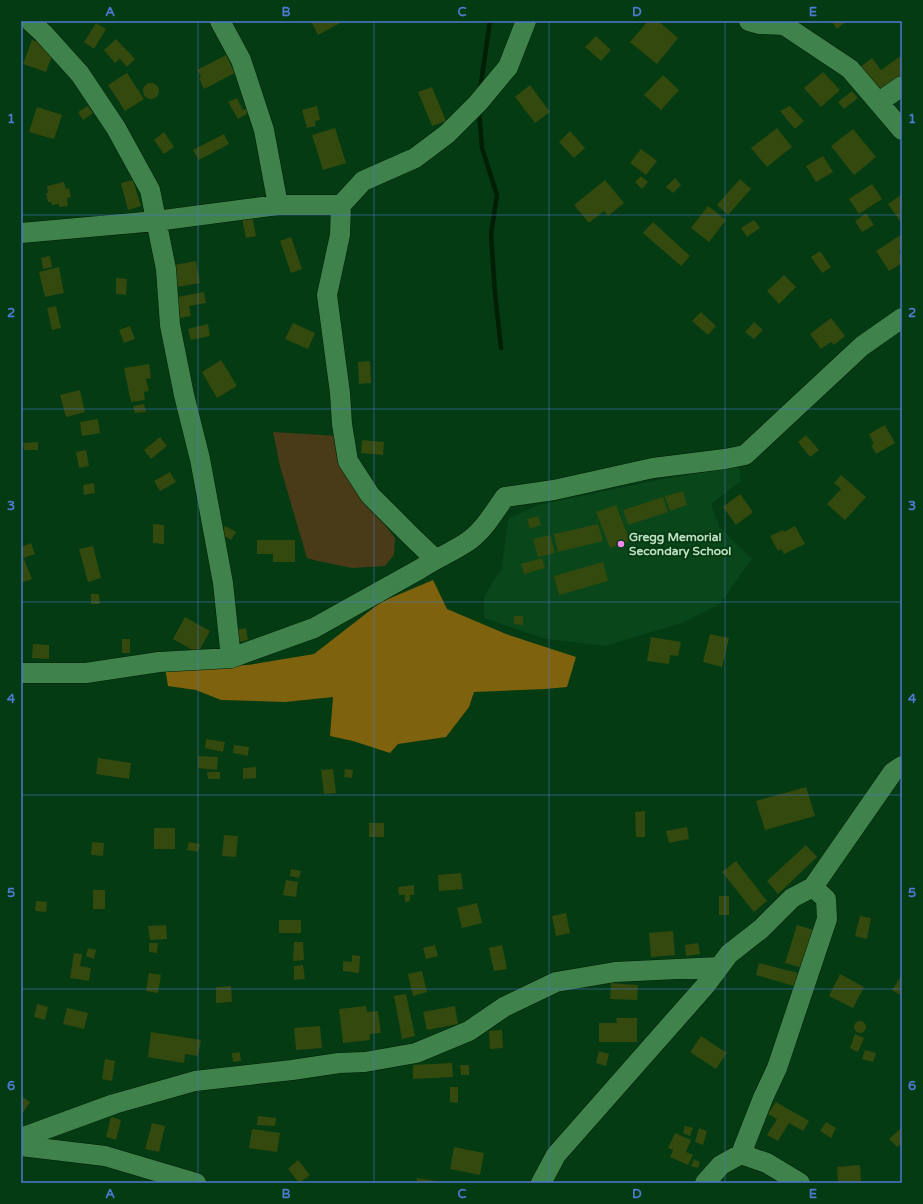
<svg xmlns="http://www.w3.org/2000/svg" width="923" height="1204" font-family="'Varela Round',sans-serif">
  <rect width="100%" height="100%" fill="#043b13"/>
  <path fill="#094619" d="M739,466L741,481L711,504L720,528L752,559L720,604L682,623L605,646L546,639L484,618V596L502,568L508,519L538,505L653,481Z"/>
  <path fill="#493b17" d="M273,432L337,436L343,465L351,484L370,510L385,525L395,538L394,555L385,566L352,568L318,561L307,558L280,466Z"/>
  <path fill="#7e620d" d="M433,580L447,609L506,634L576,657L567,687L545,689L474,692L469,707L446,737L398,744L390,753L353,741L330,736L333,697L285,702L221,700L196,690L168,686L165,668L248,665L314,654L381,602Z"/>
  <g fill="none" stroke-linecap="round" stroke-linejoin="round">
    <path stroke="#001f04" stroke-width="4.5" d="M480,90L490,21
      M479,111L482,148L497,195L491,234L495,293L501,348"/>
  </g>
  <path fill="#34490e" d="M311,21H339L340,23L318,35Z
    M648,21H658L678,38L657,64L630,42Z
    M831,21H846L837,29Z
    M96,23L106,29L94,49L84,42Z
    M596,36L611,50L601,61L585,47Z
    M116,39L135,59L127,67L120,59L115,63L104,50Z
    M32,40L55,48L46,72L23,64Z
    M226,55L235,73L204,89L199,78L201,77L197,70Z
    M902,55V77L880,93L860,67L872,58L881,70Z
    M823,72L840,90L821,107L804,88Z
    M127,73L144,99L125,111L108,85Z
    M663,75L679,90L661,110L644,95Z
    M143 91a8 8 0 1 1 16 0a8 8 0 1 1-16 0Z
    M530,85L550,112L535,123L515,97Z
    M432,87L446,121L432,126L418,92Z
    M852,91L858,98L844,109L838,102Z
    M237,98L243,110L249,107L252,111L238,119L228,102Z
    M88,106L93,113L83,120L78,112Z
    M317,106L320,120L315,121L316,126L307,128L302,110Z
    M790,106L804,121L795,129L780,111Z
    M37,107L62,115L54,139L29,132Z
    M335,128L346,163L323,170L312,135Z
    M777,128L792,147L767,167L751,148Z
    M853,129L876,157L854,175L831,146Z
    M570,131L585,148L574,158L559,142Z
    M164,132L174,147L164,154L154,140Z
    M224,134L229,144L199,160L193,150Z
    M641,149L657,161L646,175L630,163Z
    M823,156L833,172L816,182L806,166Z
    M641,176L648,182L642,189L635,182Z
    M675,178L681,185L673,193L666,187Z
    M740,179L751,189L728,215L717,205Z
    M133,180L141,206L128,210L121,183Z
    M605,180L624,203L608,216L604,211L589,223L574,205Z
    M64,182L66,189L69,188L71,197L67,198L68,206L59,207V204L52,205L51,202H48L46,193H48L47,186Z
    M872,184L882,199L859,214L849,199Z
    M902,194V224L888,204Z
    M708,206L726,220L709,242L691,228Z
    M866,213L874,225L862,232L855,221Z
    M252,216L256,236L246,238L242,218Z
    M754,220L760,228L747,237L741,228Z
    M653,222L690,256L681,266L643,233Z
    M902,234V250L899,252L902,257V263L889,271L876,251Z
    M291,237L302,269L291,273L280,241Z
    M820,251L831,267L822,273L811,257Z
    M50,256L52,267L43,269L41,258Z
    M196,261L200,283L177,287L174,265Z
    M59,267L64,293L45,297L39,272Z
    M784,275L796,287L779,304L767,291Z
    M116,278L127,279L126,295L116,294Z
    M204,292L206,303L189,306L191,316L180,318L177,297Z
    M56,306L61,328L52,330L47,308Z
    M701,312L716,326L708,335L692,321Z
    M831,318L845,336L834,345L831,342L821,349L810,334Z
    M754,322L763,330L754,339L745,332Z
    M293,323L315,333L308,349L285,339Z
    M208,324L210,336L191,340L188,329Z
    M130,326L135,339L124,343L119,330Z
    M221,360L237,386L217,398L202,372Z
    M370,361L371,383L359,384L358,362Z
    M149,364L151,378L146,379L149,391L144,392L145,400L131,402L124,368Z
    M80,390L85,412L66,417L60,395Z
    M144,404L146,412L135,413L133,406Z
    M98,419L100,433L82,436L80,422Z
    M885,425L895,443L876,454L871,445L874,444L869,434Z
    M806,435L819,450L810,457L798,442Z
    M160,437L167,446L151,459L144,450Z
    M362,440L384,442L383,455L361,453Z
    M38,442V450H24L23,443Z
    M86,450L89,466L79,468L76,452Z
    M170,472L176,482L160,491L154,481Z
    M841,475L866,497L845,520L827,504L841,489L834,483Z
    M94,483L95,493L84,495L83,485Z
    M683,491L687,505L670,511L665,496Z
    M740,494L753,512L736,525L723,507Z
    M663,497L668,512L628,525L623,510Z
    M616,505L630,541L610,548L596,512Z
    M538,516L541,525L530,529L527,519Z
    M153,524L164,525V544L153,543Z
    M598,524L603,541L558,552L554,534Z
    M225,526L236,532L231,540L221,534Z
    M795,526L805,544L784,554L781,549L778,551L770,536L783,530L784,532Z
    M550,535L555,553L538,557L533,539Z
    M257,540H295V562H273V554H257Z
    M31,543L35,554L21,559V547Z
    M93,546L101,578L88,582L79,549Z
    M542,558L545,568L524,574L521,564Z
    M24,559L32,579L21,583V560Z
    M603,562L608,581L559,595L554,576Z
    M91,594H99L100,604H91Z
    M514,616H523V625L514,624Z
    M185,617L210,631L198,653L173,639Z
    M246,628L248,640L238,642L236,630Z
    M710,634L729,638L722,667L703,662Z
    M651,637L681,642L678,656L670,655L669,664L647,661Z
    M122,639H130V653H122Z
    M33,644L49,645V659L32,658Z
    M206,739L225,742L223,752L205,748Z
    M234,745L249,747L248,756L233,753Z
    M198,756L218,757L217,770L198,768Z
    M98,758L131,763L129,779L96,774Z
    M256,767V778L243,779V768Z
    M333,769L336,793L324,794L321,770Z
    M345,769L353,770L352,778L344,777Z
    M207,772H220V779H208Z
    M806,787L815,816L765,830L756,801Z
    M645,811V837H636L635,812Z
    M369,823H384V837H369Z
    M687,827L689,839L669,843L666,831Z
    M154,828H175V849H154Z
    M224,835L238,836L236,857L222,856Z
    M92,842L104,843L103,856L91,855Z
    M189,842L200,844L198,852L187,850Z
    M806,845L817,857L778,894L767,881Z
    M736,861L767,901L754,912L722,872Z
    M291,869L301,871L299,878L290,876Z
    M461,873L463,889L439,891L438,875Z
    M286,880L298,882L296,897L283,895Z
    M414,885V895H410V901L405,902V895H399L398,887Z
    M93,890H105V909H93Z
    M719,896H729V915H719Z
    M36,901L47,902L46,912L35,911Z
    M477,903L482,923L462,928L457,908Z
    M566,913L570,933L556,936L552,916Z
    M860,916L871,918L867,939L855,936Z
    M279,920H301V933H279Z
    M166,925L167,939L150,940L148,926Z
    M797,925L817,931L806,969L785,963Z
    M673,931L675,955L651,957L649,933Z
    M294,942H303L304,960L293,961Z
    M149,943H158L157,953L149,952Z
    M698,943L700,954L686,956L685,945Z
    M435,945L438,956L426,959L423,948Z
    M502,945L507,969L494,971L489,948Z
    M88,948L96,950L94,959L86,956Z
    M74,953L82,954L80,966L91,968L89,981L70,978Z
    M352,955L360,956L359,973L343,971V961L352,962Z
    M759,963L798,973L794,986L756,975Z
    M303,965L305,979L294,980V966Z
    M422,971L427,992L413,996L408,974Z
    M149,973L161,975L158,993L146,991Z
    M840,974L864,987L853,1008L829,996Z
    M902,975V996L892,990Z
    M611,983L638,985L637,1000L610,999Z
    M231,986L232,1002L216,1003V987Z
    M406,994L415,1036L402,1039L394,996Z
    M37,1004L48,1007L45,1020L34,1017Z
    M366,1006L367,1012L378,1011L381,1033L370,1034V1040L343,1043L339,1009Z
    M455,1006L458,1024L427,1030L423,1012Z
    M67,1008L88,1013L84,1029L63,1024Z
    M616,1018H637V1042H599V1023H617Z
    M854 1027a6 6 0 1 1 12 0a6 6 0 1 1-12 0Z
    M320,1026L322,1048L296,1050L294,1028Z
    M502,1030L503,1048L490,1049L489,1031Z
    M151,1032L201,1040L198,1056L185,1054L184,1063L148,1057Z
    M855,1034L864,1038L858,1052L850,1048Z
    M701,1036L727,1053L716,1069L690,1052Z
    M865,1050L876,1053L873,1062L862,1059Z
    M599,1051L609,1054L606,1066L596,1063Z
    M240,1052L241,1061L233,1062L232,1053Z
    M105,1059L115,1061L112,1081L102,1079Z
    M452,1063L453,1077L413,1079V1065Z
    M460,1065H469V1075H461Z
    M450,1087H458V1103L450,1102Z
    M21,1096L30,1102L23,1113L21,1112Z
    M776,1102L809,1121L803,1131L789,1123L778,1141L767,1135L777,1119L768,1114Z
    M258,1116L276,1118L275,1126L257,1125Z
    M111,1117L121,1120L116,1140L106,1137Z
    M826,1122L836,1128L831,1138L820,1131Z
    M152,1123L165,1126L159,1152L145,1149Z
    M685,1126L693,1128L690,1136L683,1133Z
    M902,1127V1143L897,1147L889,1139Z
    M699,1128L707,1131L703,1145L695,1142Z
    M252,1129L280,1133L277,1152L249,1148Z
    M675,1133L691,1140L686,1152L693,1155L688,1165L670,1157L673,1150L668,1148Z
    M454,1147L484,1153L480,1175L450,1169Z
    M694,1159L700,1162L698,1168L691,1166Z
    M298,1160L310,1175L299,1183L288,1169Z
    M860,1165L861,1183H838L837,1167Z
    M417,1178L437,1181V1183H416Z"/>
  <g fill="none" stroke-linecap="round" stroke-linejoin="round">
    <defs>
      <path id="minor" d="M30,21L43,33L80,74L116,128L150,190L166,269L170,325L184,395L200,459L223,583L231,658
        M220,21L241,60L264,130L278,205
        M749,21L760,24L784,25L850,69L902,130
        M879,102L902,86
        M341,205L340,235L327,295L340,393L342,424L348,461L370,495L409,534L435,559
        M21,233L156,221L278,205H341L363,181L415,158L447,134L478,103L508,67L526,21
        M21,673H86L159,662L231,658L314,628L420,569C435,559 452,552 467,542C483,532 494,512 505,497L554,490L653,468L725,459L745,455L862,346L902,318
        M21,1138L114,1104L195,1081L292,1070L339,1063L365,1062L416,1053L469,1031L504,1007L556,982L615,972L719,967
        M21,1146L105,1156L196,1183
        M741,1154L767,1163L800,1183
        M541,1183L556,1155L705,986L729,954L761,929L792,898L813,887L893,772L902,766
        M705,1183L721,1165L741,1154L763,1098L777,1068L827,919L826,899L813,887"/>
    </defs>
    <use href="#minor" stroke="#001f05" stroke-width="21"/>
    <use href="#minor" stroke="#40824b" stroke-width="20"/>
  </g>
  <path fill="none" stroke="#4d7ad1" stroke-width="1" stroke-opacity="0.55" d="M198,21V1183M374,21V1183M549,21V1183M725,21V1183M21,215H902M21,409H902M21,602H902M21,795H902M21,989H902"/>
  <circle fill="#f38af2" stroke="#043b13" stroke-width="1.5" cx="621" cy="544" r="4"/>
  <g text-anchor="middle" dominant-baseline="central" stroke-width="4" stroke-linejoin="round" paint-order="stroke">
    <g font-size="12" font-weight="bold" fill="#bedfc1" stroke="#043b13" text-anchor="start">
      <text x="629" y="537">Gregg Memorial<tspan x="629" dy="14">Secondary School</tspan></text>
    </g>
  </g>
  <rect width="923" height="1204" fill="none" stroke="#043b13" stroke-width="44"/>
  <rect x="22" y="22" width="879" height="1160" fill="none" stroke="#4d7ad1" stroke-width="1.5"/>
  <g font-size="13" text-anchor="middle" font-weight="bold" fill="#4d7ad1">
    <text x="110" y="16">A</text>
    <text x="286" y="16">B</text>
    <text x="462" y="16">C</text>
    <text x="637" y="16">D</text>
    <text x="813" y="16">E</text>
    <text x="11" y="123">1</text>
    <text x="912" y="123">1</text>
    <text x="11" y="317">2</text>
    <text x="912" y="317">2</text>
    <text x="11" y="510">3</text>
    <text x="912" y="510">3</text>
    <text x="11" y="703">4</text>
    <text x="912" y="703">4</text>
    <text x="11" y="897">5</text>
    <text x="912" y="897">5</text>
    <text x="11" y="1090">6</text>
    <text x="912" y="1090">6</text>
    <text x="110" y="1198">A</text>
    <text x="286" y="1198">B</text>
    <text x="462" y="1198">C</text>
    <text x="637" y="1198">D</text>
    <text x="813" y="1198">E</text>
  </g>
</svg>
